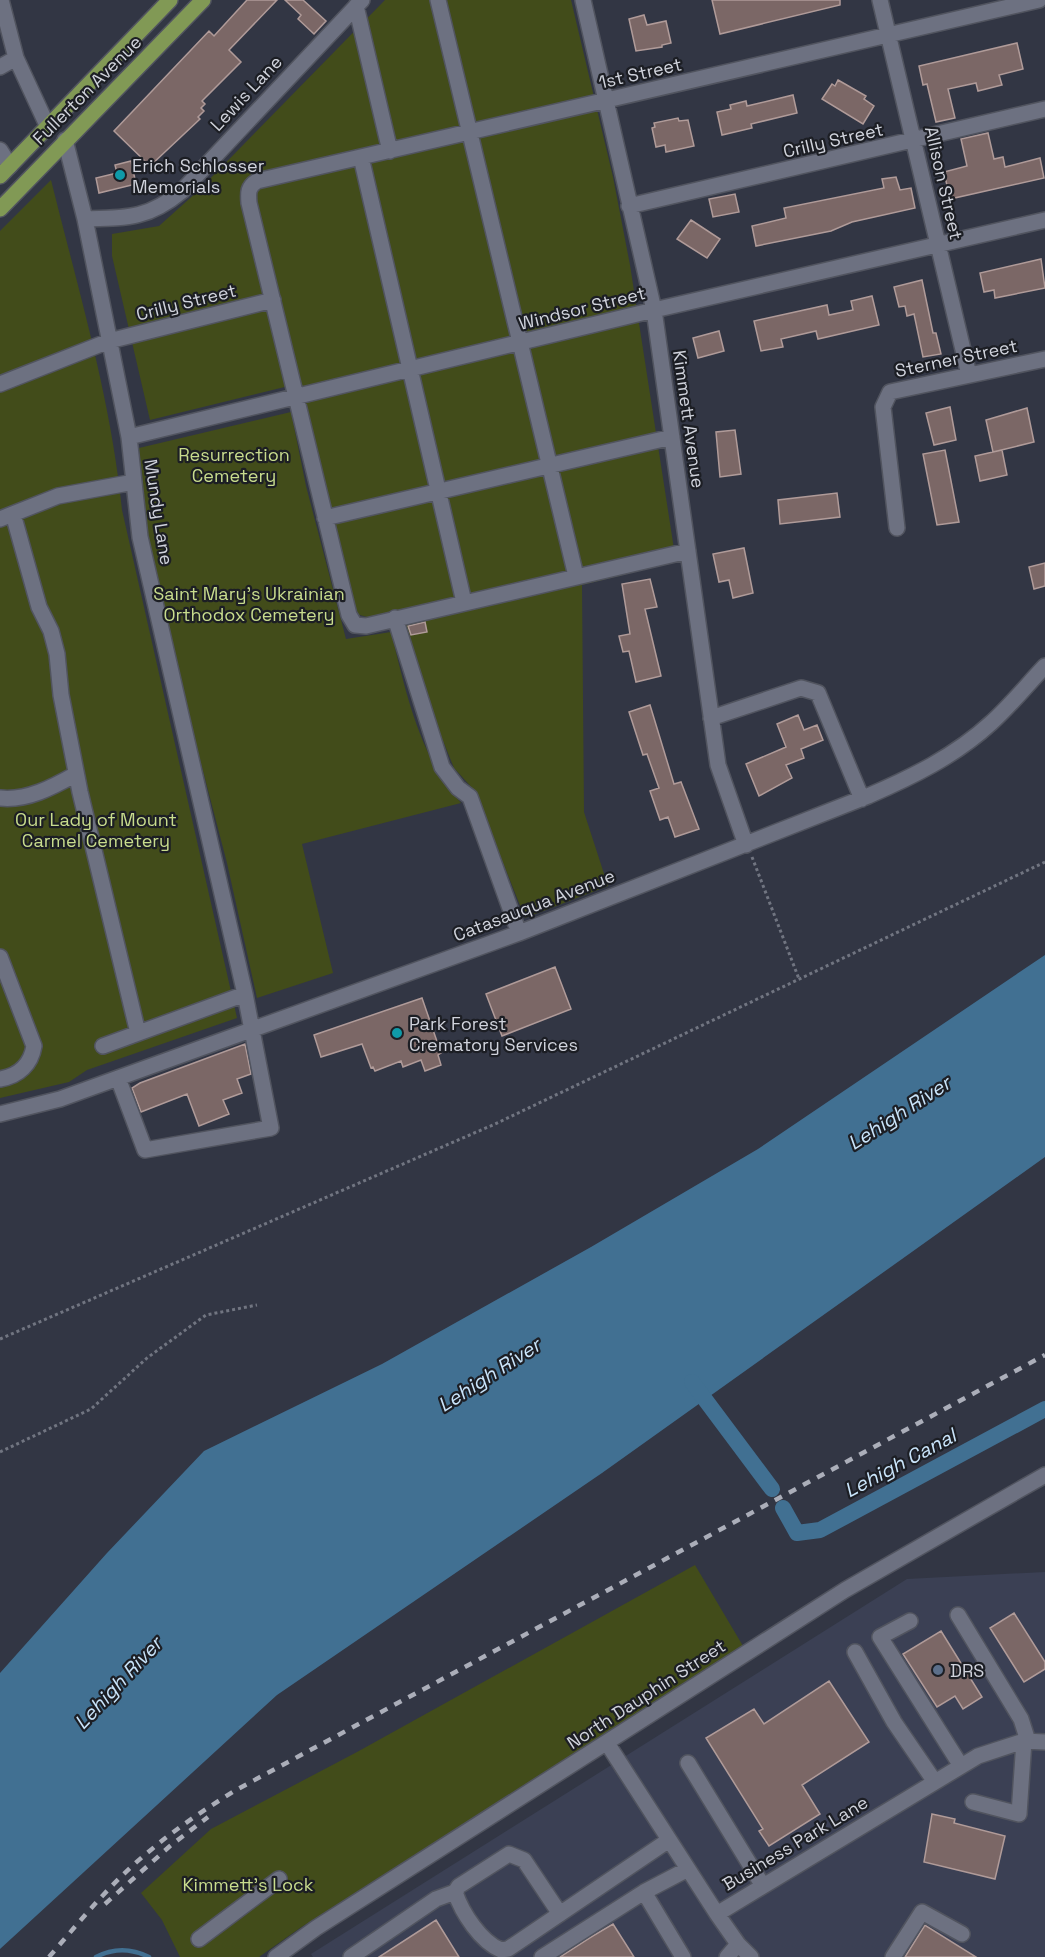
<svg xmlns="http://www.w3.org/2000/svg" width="1045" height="1957" font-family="'Space Grotesk',sans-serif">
  <rect width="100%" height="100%" fill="#323644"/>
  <path fill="#3b4054" d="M1045,1572V1957H313L311,1954L907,1579Z"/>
  <path fill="#424c1a" d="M385,0H571L613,177L630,265L676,562L582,585L584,812L608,886L525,918L474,790L454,768L435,721L398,610L371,618L356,614L301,383L150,420L112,256V234L159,226L198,191Z
    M51,180C78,289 111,398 122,510L237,1018L87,1070L69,1082L0,1098V231Z
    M291,412L306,486L346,639L391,632C406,692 419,756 461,803L302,844L333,973L257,998L227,863L154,583L145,525L139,448Z
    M695,1565L743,1646L300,1928L259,1957H180L162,1920L141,1893L211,1829L357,1752Z"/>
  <path fill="#417092" d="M1045,955V1157L602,1473L277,1695L0,1949V1673L107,1553L204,1451L382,1364L591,1247L758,1149Z"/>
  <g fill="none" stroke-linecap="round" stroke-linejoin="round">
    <path stroke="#417092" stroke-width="4.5" d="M96,1957C113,1948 131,1948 149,1957"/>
    <path stroke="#417092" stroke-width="16" d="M692,1382L772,1489
      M783,1508L797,1533L820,1530L1045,1409"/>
  </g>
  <path fill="#7b6766" stroke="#b09b99" stroke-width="1.5" d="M247,0H277L229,50L241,62L202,101L205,104L201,108L204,111L198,117L200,119L150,166L114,131L209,31L214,36Z
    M285,0H303L326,21L314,34L298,19L301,15Z
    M712,0H840V5L720,34Z
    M644,15L647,25L666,21L671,43L662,45V47L636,51L629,19Z
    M1017,43L1023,69L999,75L1002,85L978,91L976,83L948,89L955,118L936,122L927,84L923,85L919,66Z
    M838,80L866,96L864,99L874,106L863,124L822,99L832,84L835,86Z
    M793,95L797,113L751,124L752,128L722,135L717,112L731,109L730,105L746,101L747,106Z
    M678,118L679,121L688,120L694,146L666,152L665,145L656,147L652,128L655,127L654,123Z
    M988,133L994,159L1003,157L1005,167L1040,158L1044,178L950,199L944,172L967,166L961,139Z
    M131,161L136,184L99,193L96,178L117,173L115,165Z
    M896,177L900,190L911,188L915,208L852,222L831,231L756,246L752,226L786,218L784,208L884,188L882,179Z
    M735,194L739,212L713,217L709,199Z
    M691,220L720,239L707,258L677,239Z
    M1041,259L1045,288L995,298L994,290L984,292L980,273Z
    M922,280L933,333H936L941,354L923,357L914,314L907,316L905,306L899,307L894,287Z
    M872,296L879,325L818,339L816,331L781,339L783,347L761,351L754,321L827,305L829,315L853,310L851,301Z
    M719,331L724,351L698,358L693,338Z
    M950,407L956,440L934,445L926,413Z
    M1027,408L1034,442L993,452L986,420Z
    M735,430L741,474L720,477L716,432Z
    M945,450L959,522L937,525L923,454Z
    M1002,450L1007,475L980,481L975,456Z
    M837,493L840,517L780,524L778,500Z
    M744,548L753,593L733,598L729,580L719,582L713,554Z
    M1045,563V586L1034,589L1029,567Z
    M650,579L657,607L645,609L661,676L636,682L629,651L623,652L619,636L630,634L622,584Z
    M425,622L427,632L411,635L408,626Z
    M650,705L674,784L681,782L699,829L675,837L668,817L660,820L650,791L659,788L647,754L643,755L629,712Z
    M798,715L804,730L817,725L823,740L801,749L804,758L786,765L792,778L759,796L746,764L786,747L777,724Z
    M555,967L571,1009L502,1036L486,994Z
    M422,998L441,1053L438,1055L441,1065L425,1071L421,1060L403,1067L401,1061L375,1071L373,1067L371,1068L362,1044L321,1057L314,1035Z
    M245,1044L251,1074L237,1079L242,1093L223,1100L229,1114L199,1126L187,1094L141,1112L132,1088L140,1083Z
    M1014,1613L1045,1662V1669L1024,1682L990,1628Z
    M941,1631L982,1697L963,1709L955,1696L937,1707L903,1654Z
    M829,1681L869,1742L802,1785L820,1814L769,1846L759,1831L763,1829L706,1738L754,1709L764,1724Z
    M932,1814L955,1819L954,1823L1005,1836L995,1879L924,1862Z
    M436,1920L459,1957H379L430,1924Z
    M613,1924L634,1957H560L591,1937Z
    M925,1925L926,1926L976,1957H905Z"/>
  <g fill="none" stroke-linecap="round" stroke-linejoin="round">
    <defs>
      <path id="minor" d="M1,0L16,58L47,125
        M438,0L576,576
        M583,0L654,310L718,765L746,845
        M880,0L969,375
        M356,6L390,151
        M0,67L16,58
        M65,140L85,219L129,437L140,537L245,994L271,1128L145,1150L118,1078
        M0,150L10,166
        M361,157L464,602
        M629,206L1045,109
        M85,219C127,218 148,219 182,191L362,0
        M0,384L109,341L273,300
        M129,437L654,310L1045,220
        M13,514L39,607L51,631L57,654L61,695L80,792L138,1033
        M325,518L672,437
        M0,519L58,496L134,482
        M897,528L883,407L890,392L1045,359
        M688,551L366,626L355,625L349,615L249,203C248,192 248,187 257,181L1039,0
        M395,618L442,767L458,788L470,797L519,933
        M711,718L801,688L818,693L862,799
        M0,798C27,801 53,787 76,774
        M0,957L34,1046C31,1064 19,1076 0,1079
        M103,1046L245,994
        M0,1114L60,1099L519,933L868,796C912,777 955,756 991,723C1010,706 1027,685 1045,666
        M958,1615L1021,1719L1028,1741
        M910,1621L880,1637L961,1766
        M855,1652L894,1722L935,1782
        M607,1743L717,1914L738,1944L751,1957
        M688,1763L763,1886
        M973,1802L1019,1814L1024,1741
        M560,1914L524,1860L509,1854L459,1886L455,1892C462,1913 481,1942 501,1950L508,1949L669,1840
        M717,1914L978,1756L1024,1741L1045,1742
        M199,1939L279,1879
        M276,1957L316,1928L845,1590L1045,1475
        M351,1957L436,1899L455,1892
        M542,1957L644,1892
        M683,1957L644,1892L688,1869
        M727,1957L738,1944
        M893,1957L922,1912L962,1934"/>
      <path id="major" d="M0,176L170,0
        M0,209L203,0"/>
    </defs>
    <use href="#minor" stroke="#51545f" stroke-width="18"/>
    <use href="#major" stroke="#51545f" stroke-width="18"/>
    <path stroke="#717581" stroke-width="3" stroke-dasharray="3 3" stroke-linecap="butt" d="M752,857L799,979
      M0,1339L495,1124L1045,862
      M0,1452L91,1409L147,1358L206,1315L257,1305"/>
    <use href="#minor" stroke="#6d7181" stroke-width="15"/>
    <use href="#major" stroke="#819955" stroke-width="15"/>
    <path stroke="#abaeb9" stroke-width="4.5" stroke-dasharray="8 8" stroke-linecap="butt" d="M105,1904L170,1846L208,1817
      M49,1957C82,1919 113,1880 152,1849C178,1827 207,1808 236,1790L1045,1355"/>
  </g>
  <g fill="#0f9aa8" stroke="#1c1e24" stroke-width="2">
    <circle cx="120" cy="175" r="6"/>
    <circle cx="397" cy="1033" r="6"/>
  </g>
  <circle fill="#5c6f8a" stroke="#1c1e24" stroke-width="2" cx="938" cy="1670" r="6"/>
  <g text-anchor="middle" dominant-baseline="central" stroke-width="4.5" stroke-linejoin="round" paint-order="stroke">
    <g font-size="18" fill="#d0d3dc" stroke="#1c1e24">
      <text transform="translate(640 73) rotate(-13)">1st Street</text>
      <text transform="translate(87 90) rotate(-45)">Fullerton Avenue</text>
      <text transform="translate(246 93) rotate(-47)">Lewis Lane</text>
      <text transform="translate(833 140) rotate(-13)">Crilly Street</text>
      <text transform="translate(944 183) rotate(77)">Allison Street</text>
      <text transform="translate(186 302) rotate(-14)">Crilly Street</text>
      <text transform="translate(582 308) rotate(-14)">Windsor Street</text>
      <text transform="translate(956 358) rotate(-12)">Sterner Street</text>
      <text transform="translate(689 419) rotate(82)">Kimmett Avenue</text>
      <text transform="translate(159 512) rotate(81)">Mundy Lane</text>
      <text transform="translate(534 905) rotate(-21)">Catasauqua Avenue</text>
      <text transform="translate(646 1694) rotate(-33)">North Dauphin Street</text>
      <text transform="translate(795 1843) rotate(-31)">Business Park Lane</text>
    </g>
    <g font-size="18" fill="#d0d3dc" stroke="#1c1e24" text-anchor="start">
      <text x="132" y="165">Erich Schlosser<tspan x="132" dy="21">Memorials</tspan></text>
      <text x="409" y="1023">Park Forest<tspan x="409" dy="21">Crematory Services</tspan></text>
      <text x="950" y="1670">DRS</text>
    </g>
    <g font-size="18" fill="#c8dc8d" stroke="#1c1e24">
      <text x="234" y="454">Resurrection<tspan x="234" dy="21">Cemetery</tspan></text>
      <text x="249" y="593">Saint Mary's Ukrainian<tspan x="249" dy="21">Orthodox Cemetery</tspan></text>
      <text x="96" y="819">Our Lady of Mount<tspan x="96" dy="21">Carmel Cemetery</tspan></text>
      <text x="248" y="1884">Kimmett's Lock</text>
    </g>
    <g font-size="20" font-style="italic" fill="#cae5fb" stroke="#1c1e24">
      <text transform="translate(899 1113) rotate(-33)">Lehigh River</text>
      <text transform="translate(489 1375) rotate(-33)">Lehigh River</text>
      <text transform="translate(900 1463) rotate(-28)">Lehigh Canal</text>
      <text transform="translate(118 1683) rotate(-47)">Lehigh River</text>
    </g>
  </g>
</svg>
